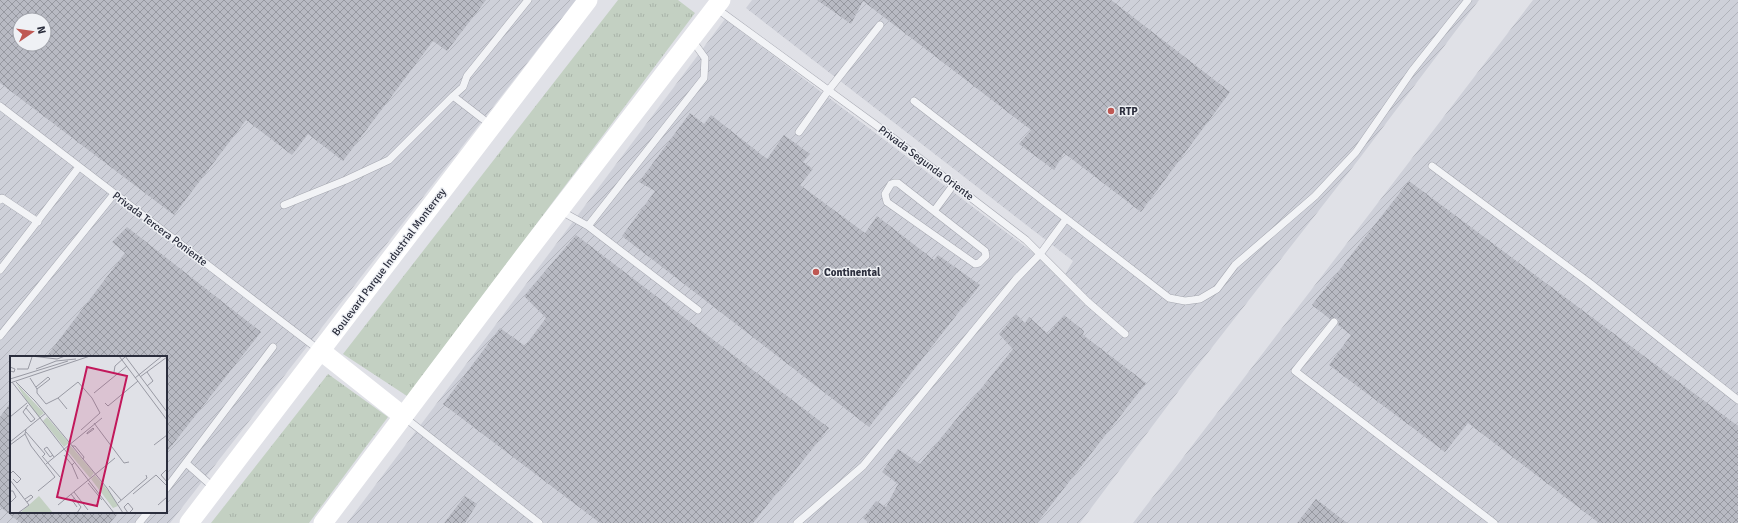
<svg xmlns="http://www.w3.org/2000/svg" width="1738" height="523" font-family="Signika,sans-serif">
  <defs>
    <pattern id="industrial-furrows" width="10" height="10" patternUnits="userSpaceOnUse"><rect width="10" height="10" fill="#ced0d9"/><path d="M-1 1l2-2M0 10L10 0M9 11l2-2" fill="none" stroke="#b1b3bb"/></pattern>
    <pattern id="grass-tufts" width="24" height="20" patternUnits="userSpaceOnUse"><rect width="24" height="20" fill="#c3d0c2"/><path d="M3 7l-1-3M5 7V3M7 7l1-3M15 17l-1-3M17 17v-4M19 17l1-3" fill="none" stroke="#a8b3a8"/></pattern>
    <pattern id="building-cross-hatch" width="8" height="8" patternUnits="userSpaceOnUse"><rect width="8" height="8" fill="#b8bac3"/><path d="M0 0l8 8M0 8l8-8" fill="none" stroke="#9698a0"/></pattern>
  </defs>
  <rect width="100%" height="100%" fill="#e0e1e7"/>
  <path fill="url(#industrial-furrows)" fill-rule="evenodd" d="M0,0H576L170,523H0ZM20,20H44V44H20ZM11,357H166V512H11Z
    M752,0H1479L1359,159L1192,373L1080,523H347L725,19L1064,276L1073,261L746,8Z
    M1533,0H1738V523H1133Z"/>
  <path fill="url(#grass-tufts)" d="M618,0H678L695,13L407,396L343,354Z
    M328,374L388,417L309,523H211Z"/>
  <path fill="url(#building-cross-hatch)" fill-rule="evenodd" d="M0,0H486L447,51L433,41L343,161L308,134L292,155L246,120L174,215L0,83ZM20,20H44V44H20Z
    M817,0H1111L1230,92L1141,212L1064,153L1054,170L1019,144L1031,130L863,1L851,24Z
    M690,113L704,124L711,115L767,159L784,135L810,154L803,162L813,169L800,185L865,233L877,216L934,260L938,255L980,285L869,427L622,236L655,191L639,182Z
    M1409,181L1738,426V523H1599L1468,423L1445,452L1329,365L1351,335L1338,325L1339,321L1337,318L1330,319L1312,305Z
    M127,227L261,332L166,453V357H46L125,253L112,242Z
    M576,235L829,428L753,523H600L443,404L500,328L525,346L546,318L524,296Z
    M1016,314L1025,323L1029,317L1048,334L1064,315L1084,331L1083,335L1146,383L1037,523H869L863,518L876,501L886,507L898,484L882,472L898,449L920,464L1013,349L999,334Z
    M11,402V512H119L110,523H21L0,507V417Z
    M465,496L477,504L465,523H444Z
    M1316,499L1347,523H1297Z"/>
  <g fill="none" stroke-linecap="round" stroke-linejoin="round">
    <defs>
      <path id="lane" d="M716,8L884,131L1026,240L1088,302L1125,334
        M914,101L1169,298L1185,301L1200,299L1217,289L1235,265L1315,196L1356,152L1412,71L1468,0
        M0,106L319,350
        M492,126L453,96L463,87L467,76L528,0
        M799,132L828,91L880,25
        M1432,166L1591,284L1738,400
        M894,183H898L985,251L986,256L979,263L975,264L887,202L885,194L891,184Z
        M0,200L2,198L38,222
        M284,205L346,180L389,160L453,96
        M561,211L588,226L704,78L705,58L692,40
        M934,211L954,184
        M588,226L698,310
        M0,270L79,167
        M1334,322L1295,371L1494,523
        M0,336L114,194
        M404,417L539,523
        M186,463L214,488
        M166,489L273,347
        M139,523L148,512
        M797,523L863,466L1016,279L1041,253L1066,219"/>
    </defs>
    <use href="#lane" stroke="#a6a8b1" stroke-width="8"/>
    <use href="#lane" stroke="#f2f3f6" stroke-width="7"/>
    <path stroke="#fff" stroke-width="19" d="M321,351L403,416
      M189,523L588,0
      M323,523L524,256L721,0"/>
  </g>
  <g fill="#bf5853" stroke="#eff1f5" stroke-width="1.5">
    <circle cx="1111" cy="111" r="4"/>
    <circle cx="816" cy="272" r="4"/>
  </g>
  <g text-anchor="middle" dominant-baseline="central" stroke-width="3" stroke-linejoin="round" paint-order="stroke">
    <g font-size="11" font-weight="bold" fill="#2b2e3d" stroke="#eff1f5" text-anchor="start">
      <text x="1119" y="111">RTP</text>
      <text x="824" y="272">Continental</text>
    </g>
    <g font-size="11" fill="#2b2e3d" stroke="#eff1f5">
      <text transform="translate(926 163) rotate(37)">Privada Segunda Oriente</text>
      <text transform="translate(160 229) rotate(37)">Privada Tercera Poniente</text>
      <text transform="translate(389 262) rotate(-53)">Boulevard Parque Industrial Monterrey</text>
    </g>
  </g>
  <g transform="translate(10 356)">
    <rect width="157" height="157" fill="#e0e1e7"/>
    <path d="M6,27L34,57L29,61L16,44ZM37,61L59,87L54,91L33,65ZM60,89L84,117L80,122L56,93ZM85,119L101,138L108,150L103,152L81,123ZM29,140L43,157H10Z" fill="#c3d0c2"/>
    <path fill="none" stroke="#9899a3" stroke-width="1" d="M21,0L47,3L55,0M109,0L157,64M115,0L157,56M0,11L5,13L4,16L0,15M7,13H18L22,1M26,13L46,5L66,3M104,16L105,10L115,1M137,16L143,25L137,30M130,21L157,1M20,22L27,33L40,23M125,22L152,0M0,23L58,5M2,26L104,157M6,26L25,45L97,132L113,157M0,27L80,0M26,31L38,21L40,23M27,33V37L36,48L48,42L57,53M84,37L117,10M48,42L68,26L82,42L90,57L71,74M95,47L98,50L128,25M16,52L25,63L21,66L13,56L18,49M0,61L17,47M84,67L114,107L119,106M83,72L84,73L77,78V77ZM16,73L15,78L21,90L45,121L28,135M16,76L35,98L33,100M0,86L36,57M0,89L15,78M144,89L157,79M62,90H65L74,101L73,103M43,99L40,101L34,93L37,91L44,101M54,99L62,109L65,106M32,100L50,121M36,108L92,62M62,109L68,123M157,113L151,119L157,126M0,118L3,115L11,123L7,127L3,123M0,124L19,149L8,157M78,127L92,144M99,130L111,144M0,135H3L6,141L0,147M64,136L78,154M61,138L71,151L67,157M123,138L146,119L157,130M65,142L62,144L67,151M15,143L21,139L23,141L17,146M108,147L137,122L136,119M48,149L105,102M148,149L157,141M118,157L114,151L118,147L123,153L119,157"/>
    <path fill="#c2185b" fill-opacity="0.15" stroke="#c2185b" stroke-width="2" d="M77,11L117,20L87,150L47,141Z"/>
    <rect width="157" height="157" fill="none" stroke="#2b2e3d" stroke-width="2"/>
  </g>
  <g transform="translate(32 32) rotate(77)"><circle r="19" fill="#eff1f5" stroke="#a1a3ab"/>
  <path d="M0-3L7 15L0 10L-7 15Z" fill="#bf5853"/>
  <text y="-6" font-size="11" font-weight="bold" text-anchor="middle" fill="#2b2e3d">N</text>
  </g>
</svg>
